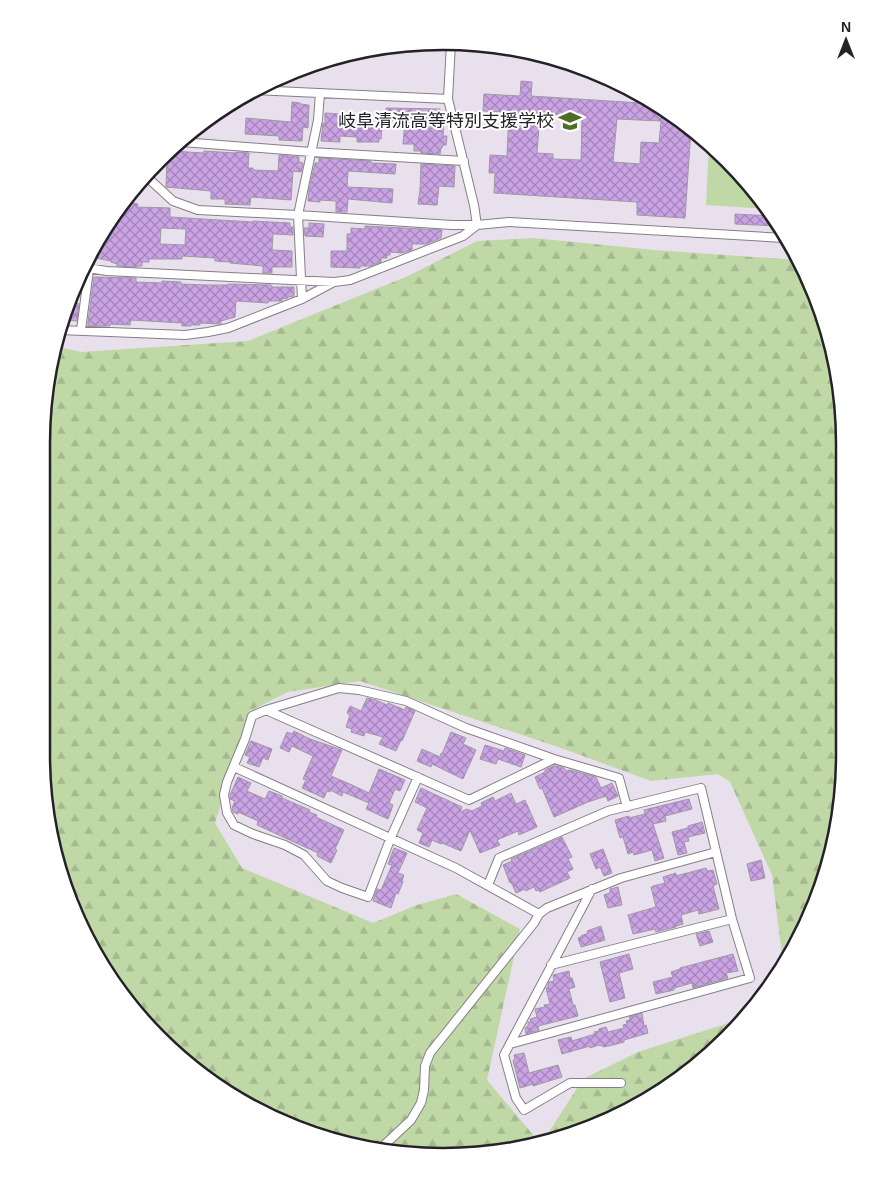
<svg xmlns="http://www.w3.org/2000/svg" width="886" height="1198" font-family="Arial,'Noto Sans JP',sans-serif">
  <defs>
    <pattern id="forest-firs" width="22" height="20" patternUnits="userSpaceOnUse" patternTransform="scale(1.25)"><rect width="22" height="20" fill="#bfd8a6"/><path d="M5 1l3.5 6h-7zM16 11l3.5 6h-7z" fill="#a4b98f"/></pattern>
    <pattern id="building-cross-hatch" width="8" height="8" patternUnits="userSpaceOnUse" patternTransform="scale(1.25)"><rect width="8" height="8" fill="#caa3e4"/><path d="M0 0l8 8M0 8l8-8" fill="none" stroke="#a484b9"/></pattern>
  </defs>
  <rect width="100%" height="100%" fill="#e8e1ed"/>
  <path fill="#bfd8a6" d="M709,143L762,198L768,209L706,205Z"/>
  <path fill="url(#forest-firs)" d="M533,238L654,250L797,260L814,289L841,390L844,782L831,859L803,933L783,963L772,875L730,782L718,774L651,781L561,748L360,681L288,692L250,711L215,823L242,868L373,923L417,905L456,894L520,929L487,1080L539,1142L495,1153L365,1149L266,1115L178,1057L109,978L55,859L41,755L42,417L54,346L81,352L248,341L408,276L477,241Z
    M747,1017L688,1074L596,1126L543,1141L583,1079L638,1052Z"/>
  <path fill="url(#building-cross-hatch)" stroke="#9f98a4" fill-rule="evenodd" d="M521,81L532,82L531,96L656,104L691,129L685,218L637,215V202L494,193L495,173H489L490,155L507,156L509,112L483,111L484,94L520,96ZM540,114L582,117L581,160L553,159V154L537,153ZM617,119L661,121L659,143L641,142L640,164L613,162Z
    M292,102L300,103V104L309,105L308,128L303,127L302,141L279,140V136L245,134L246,118L291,122Z
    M386,108L440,109V114H444L443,136H447L446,145H443L442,148H441L440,154L421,153V151H414V144H403L405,121L386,120Z
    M325,113L356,115L355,122H357V124L382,126L381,139L379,138V142H357V137L340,136V142L321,141L323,123L325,124Z
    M173,151L203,153L204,151L236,153V152L249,153L248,168H253V170L278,171L279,155L299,157V162L303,163L301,172L293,171L291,200L251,197L250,205L225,204V199H211V191L166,187L167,157Z
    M319,158L371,161V163L396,164L395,174L348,171L347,187L393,189L392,203L348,199L347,212H336V201L320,200V202L308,201L309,190L315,163H319Z
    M421,164L455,166L454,187L439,186L437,205L418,204L420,190Z
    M126,202L138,204L137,207L170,208V217L253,222V221L290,223V227H293V235L273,234L272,250L292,251V267H272V273H263V266L230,263V262L215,261V258L182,256V259H149V262H142V266H137V267L117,266V264L111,262V261L96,258L99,241L103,233L112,235L117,211ZM161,228L186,229L185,245L160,244Z
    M735,214L772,216L778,226L735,224Z
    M309,223L324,224L323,237L305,236L304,228H309Z
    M365,226L442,230L441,238L426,244H412V250L402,253L390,252V255H387V258H381V262L370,266H360V268L331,267V251H347V234H351V228L365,229Z
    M94,277L136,278V282L162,283V281L181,282V284L206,285H228V284L271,285L272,287H294V296L288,297V298L282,299V301H268V303L236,301L235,317L221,321V324L200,323V325H191V326H182V323L131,320L130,325L110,324V326H88V322Z
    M72,302L79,304L77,321L64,320Z
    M367,698L376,700L387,705L388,703L405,710L406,707L415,711L402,741L401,740L396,751L379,744L383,737L365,732L364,736L351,732L352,729L346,727L350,715L347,713L350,706L361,711Z
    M294,731L310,739L342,750L331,776L352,785L369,793L379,769L405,780L400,791L395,789L389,803L393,805L388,819L366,809L369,803L343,792L342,796L330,790V792L327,791L324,798L302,788L306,780L303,779L313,756L292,746L289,752L280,748L287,732L292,734Z
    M451,732L466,738L463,744L476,750L463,779L432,764L431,767L417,761L422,749L440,757L441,753L442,754Z
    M251,741L272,749L268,760L263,758L259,767L247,763L250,757L245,755Z
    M485,745L504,751L505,748L525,755L521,767L498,759L496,764L480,759Z
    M553,766H559L564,768L566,771L570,770L596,777L601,788L612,783L618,796L608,801L606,796L588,802L554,817L542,788L540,789L535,777L545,772V770Z
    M238,777L251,783L247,791L265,799L269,791L282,796V798L310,810L309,812L317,815L316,817L344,830L335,849L337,850L331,863L317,856L318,853L257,825L258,821L238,812V814L233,812L232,808L235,801L230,799V795Z
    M421,788L462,807L460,812L467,809L472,811L482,806L481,803L493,797L495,801L511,793L516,804L525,800L537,827L519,835L518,831L497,840L500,845L480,853L470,830L461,851L442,843L441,844L432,840L429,847L419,843L423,833L417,830L427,808L415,802Z
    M689,799L692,809L665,816L666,821L653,824L664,858L655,861L652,850L634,855L633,852L628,854L623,837L620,838L615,820L629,816V818L645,814L644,810Z
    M702,822L705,833L688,837L689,841L684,842L687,853L678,855L672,832L688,828V826Z
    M562,837L572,857L568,859L573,869L567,872L570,878L540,892L539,890L536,891L534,887L526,891L525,889L516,893L511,882L510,883L503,865L512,861L511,859Z
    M394,848L407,853L398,873L404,875L402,881L403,882L398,894L396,893L391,908L373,901L377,889L381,890L392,865L388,864Z
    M603,849L612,873L604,876L600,867L596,869L590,854Z
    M761,860L765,878L751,881L747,864Z
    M706,868L707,871L713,870L717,884L713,886L719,909L699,914L698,910L681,915L683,924L676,926V927L656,932L655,929L633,934L628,915L656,907L651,887H653V886L665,883L663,877L676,873V876Z
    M618,887L622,905L608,908L604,895L610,893V889Z
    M601,926L605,940L581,947L578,938L581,937V936L588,933L587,931Z
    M709,931L713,942L700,946L696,934Z
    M629,954L633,969L619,973L625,998L610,1002L600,962Z
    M733,954L738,971L726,973L728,978L693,988L692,983L674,988V990L656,994L653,982L673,977L671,972L680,969V968Z
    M569,971L570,978H572L575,987L569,989L573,1005H575L578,1016L538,1026L539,1030L526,1034L525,1028L528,1026V1022H531L530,1019L537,1017L535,1009L545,1007L544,1005L550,1004L546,988L548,987V985L549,982L554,981L553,975Z
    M642,1013L644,1026L646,1025L648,1033L624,1040V1042L613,1045L603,1047L602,1045L600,1046L599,1045L590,1048V1046L562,1054L558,1040L571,1037L572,1041L595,1034L594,1032L599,1031V1029L606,1027L608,1032L624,1028L623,1025L627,1024L626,1021L630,1020L629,1017Z
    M524,1053L529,1073L558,1065L562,1077L533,1086V1084L520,1088L513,1060H515L514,1055Z"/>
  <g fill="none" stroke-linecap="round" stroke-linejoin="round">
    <defs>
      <path id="minor" d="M451,43L448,99L474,205L477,225
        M254,90L448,99
        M182,142L311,152L464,161
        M148,178L173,201L198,210L298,215L452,225H477L509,222L784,238
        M87,268L107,271L334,282L350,280L463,236L477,225
        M302,299L298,215L318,120L320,93
        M59,330L185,335L208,332L228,328L302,299L332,283
        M81,330L90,262
        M266,710L339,688L359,690L406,701L466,728L554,759
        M234,767L456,868L539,914
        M418,777L391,837L368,897L342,888L327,881L304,855L285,845L253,834L234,825L227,813L224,795L227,782L245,739L252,716L266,710L469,800L554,759L619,778L627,807
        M488,885L499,858L608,811L701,788L732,919L750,978L510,1044
        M592,889L504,1055L516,1098L524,1110L570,1083H621
        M551,965L732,919
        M379,1150L411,1120L421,1103L424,1090L425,1066L430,1053L534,923L539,914L547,908L621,878L716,852"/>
    </defs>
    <use href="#minor" stroke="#857e89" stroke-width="10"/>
    <use href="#minor" stroke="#fff" stroke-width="8"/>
  </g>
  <defs>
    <symbol id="school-bare" viewBox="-9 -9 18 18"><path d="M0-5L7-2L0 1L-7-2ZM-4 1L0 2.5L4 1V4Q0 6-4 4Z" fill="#4e6d24" stroke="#fff" stroke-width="2.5" paint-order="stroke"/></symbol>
  </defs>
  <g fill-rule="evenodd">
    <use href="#school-bare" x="554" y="105" width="32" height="32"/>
  </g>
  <g text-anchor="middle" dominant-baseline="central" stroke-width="4" stroke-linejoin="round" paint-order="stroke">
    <g font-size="18" fill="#252227" stroke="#fff" text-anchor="end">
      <text x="554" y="121">岐阜清流高等特別支援学校</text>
    </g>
  </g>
  <path d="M0 0H886V1198H0ZM443 50H443A393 393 0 0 1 836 443V755A393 393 0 0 1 443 1148H443A393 393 0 0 1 50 755V443A393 393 0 0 1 443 50Z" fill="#fff" fill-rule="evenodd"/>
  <path fill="none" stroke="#252227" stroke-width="2.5" d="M443 50H443A393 393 0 0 1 836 443V755A393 393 0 0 1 443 1148H443A393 393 0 0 1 50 755V443A393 393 0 0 1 443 50Z"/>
  <g transform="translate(846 40)" stroke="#ffffff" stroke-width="4" paint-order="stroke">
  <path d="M0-4L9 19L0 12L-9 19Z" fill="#252227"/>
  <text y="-8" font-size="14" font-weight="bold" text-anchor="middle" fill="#252227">N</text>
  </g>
</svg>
